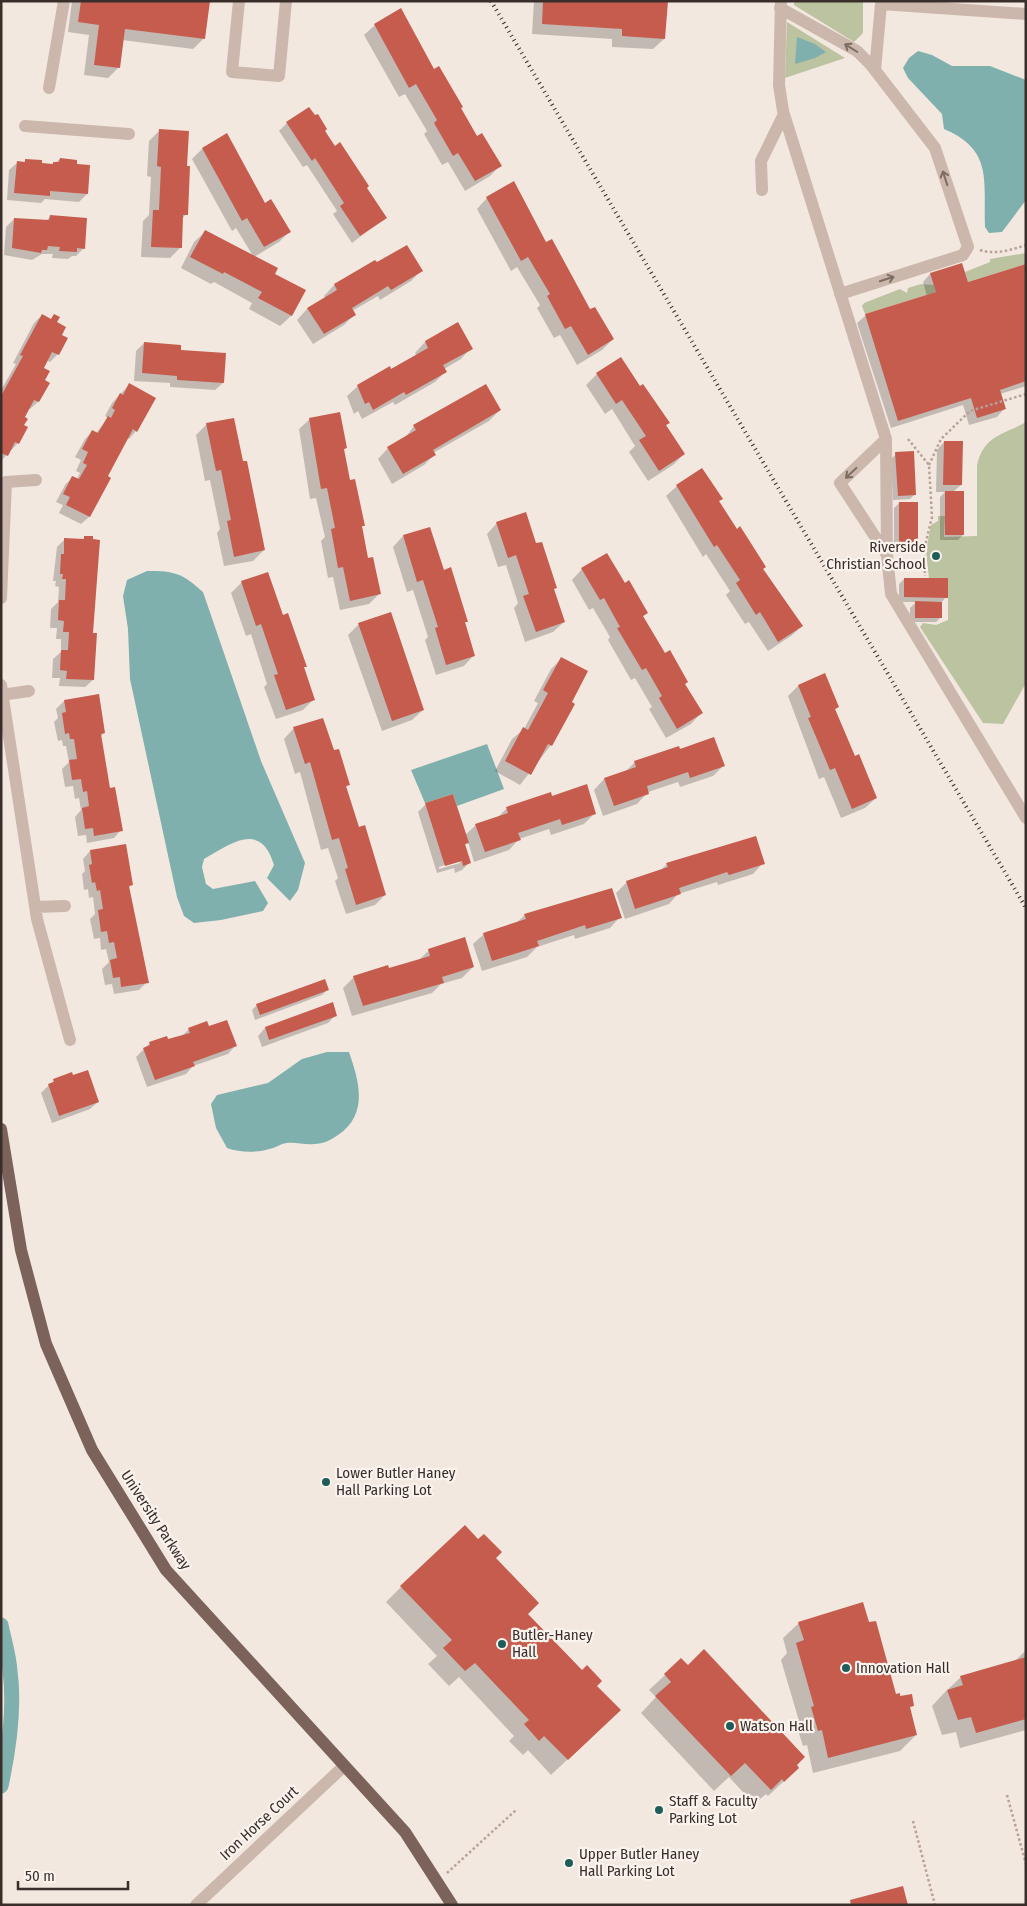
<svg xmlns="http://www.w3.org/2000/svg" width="1027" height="1906" font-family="'Fira Sans Condensed',sans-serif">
  <rect width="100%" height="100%" fill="#f3e8e0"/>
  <path fill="#bbc3a0" d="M794,1H863V33L854,42L794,5Z
    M787,22L845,58L785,78Z
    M1026,253V264L968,282L965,272L990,262V259Z
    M921,284L934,285L936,292L865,314L862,306L864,303L900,289L907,293L908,288Z
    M1026,422V683L1003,724L983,723L920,627L923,623L936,625L948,620V578H929L926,551L931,525L938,521V516H945L944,537L977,536V465C984,435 1003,435 1026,422Z"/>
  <path fill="#7fb0ad" d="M797,37L815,44L826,52L815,58L795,64Z
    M918,51L932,55L952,66H990L1026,80V200L1002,232L989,233L985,227C983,182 994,150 944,129L942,114L908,78L903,68L909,58Z
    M147,571C175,571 182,573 203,592L261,761L305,863L298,890L290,901L267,878L274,865C261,821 232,843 204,859L202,867L206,884L213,889L255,881L268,903L263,911L221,920L194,923L184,916L177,897L130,679L128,629L123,596L127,580Z
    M487,744L504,789L457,806L453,794L425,803L411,770Z
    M327,1052H349C359,1081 369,1114 338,1135C331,1140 323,1144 314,1144C305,1145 296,1142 287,1143C282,1143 277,1147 273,1148C258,1153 241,1153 227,1148L216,1128L211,1104L217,1095L268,1083L302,1059Z"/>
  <path fill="#0003" fill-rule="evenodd" d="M72,1H208L204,38L193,49L122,40L118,68L108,78L84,75L89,35L68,32Z
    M534,1H666L664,39L653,49L612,47V39L532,34Z
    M375,25L434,71L477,138L500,166L490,176L465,191L448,162L442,165L424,134L427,131L405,94L399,97L364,35Z
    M317,116L334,147L385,218L352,243L333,214L337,211L307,165L303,167L279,131L287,123Z
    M159,131L186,167V214L182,219L180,248L170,258L141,257L143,221L149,215L151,177L147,176L149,141Z
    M227,135L264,204L289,232L279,242L254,257L274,274L304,291L291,316L280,326L249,309L252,303L214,282L211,284L181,268L194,242L205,232L253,256L236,228L232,231L192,159L202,149Z
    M60,159L87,194L79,202L45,199L41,203L7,200L9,170L17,163H23L26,160L51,166Z
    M487,198L545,244L589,311L613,339L602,350L577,365L560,335L554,338L537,308L540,305L517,267L511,271L477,209Z
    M50,217L84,248L76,256H72L68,259L52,258L53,254H42L32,260L4,255L6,227L14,219L46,221Z
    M375,261L376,264L421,271L411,281L380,300L378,296L352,311L354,315L344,325L313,344L297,320L307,309L325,298L324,296L334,285Z
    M961,264L967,284L1026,265V386L1000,394L1004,409L997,417L969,425L963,405L891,428L857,323L865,316L927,296L923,282L930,274Z
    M42,315L50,320L54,315L60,335L58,354L50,362L46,360L42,368L43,380L38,402L30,409L28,408L23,417L18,443L1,461V390L16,364L13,363L34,323Z
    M457,324L471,348L461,359L444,369L445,372L435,382L395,405L393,402L362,419L358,411L354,414L347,396L358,386L417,356L415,353L425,342Z
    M144,343L223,383L215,390L170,387V383L134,381L136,351Z
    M621,359L684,454L673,465L648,481L629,452L635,446L612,409L605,414L586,385L597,374Z
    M129,385L136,431L129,439L127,438L106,476L109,478L89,517L81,524L59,513L63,505L56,502L65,485L73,477L77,479L80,473L76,471L81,460L75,457L85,439L93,431L96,433L108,418L105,416L112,403Z
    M500,410L489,421L433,453L434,455L424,465L392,484L378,459L388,448L405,438L414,426Z
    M310,419L346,448L343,450L349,482L363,525L361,528L367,560L379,594L369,604L340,610L333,577L328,578L321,541L325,537L316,498L310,499L299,429Z
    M207,424L242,463L264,550L253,561L224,566L217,533L220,529L210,480L205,481L196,435Z
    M944,442L961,485L953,492L963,535L958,540H940V497L945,492H936L937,450Z
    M896,454L915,494L910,499L893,500L891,459Z
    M677,486L718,502L802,626L791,636L768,651L749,622L745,624L726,595L730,591L706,554L703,557L666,496Z
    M899,503L917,545L912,550H894V508Z
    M497,523L553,590L564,622L553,632L525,642L514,608L518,603L506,565L498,567L487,534Z
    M429,528L443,571L466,621L464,624L474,655L464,666L436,675L425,640L428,637L413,590L407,592L393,547L403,536Z
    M85,537L93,680L85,687L59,686L60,678H52L53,659L61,652V639H56L57,628H50L51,609L58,602L59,587L55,586L56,581H53L57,547L65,539L82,540Z
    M582,569L624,584L647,613L642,617L701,713L691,724L666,738L649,709L652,707L635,678L631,680L608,640L610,637L593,608L589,610L572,580Z
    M904,579L946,597L941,603V617L936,622H910V608L916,602H899V584Z
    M242,582L282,616L305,666L303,669L313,700L303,710L276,719L264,687L267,684L251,634L246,636L231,593Z
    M359,624L423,710L412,720L382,731L348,635Z
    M562,658L551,745L520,785L495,771L512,739L524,729L538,703L534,701L551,669Z
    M825,675L838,707L834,710L854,758L876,798L865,808L841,818L824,777L819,779L788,696L798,686Z
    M64,701L104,733L100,737L109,789L121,830L114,838L87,843L86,835L78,836L75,817L81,810L79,798L75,799L73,786L65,787L62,769L69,762L66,746H63L62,740L58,741L54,722L58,718L56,709Z
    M294,728L349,784L345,788L358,828L385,895L375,905L346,914L335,881L338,878L328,848L321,850L300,772L295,774L284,739Z
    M679,750L723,766L713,776L680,787L678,782L648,792L637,804L603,816L594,790L604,779L625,772L635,762Z
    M453,796L465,835L476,825L497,818L507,808L551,797L595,813L584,824L551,835L549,829L519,839L509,850L474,862L468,842L464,846L469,863L462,870L455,873L454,868L437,873L418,812L425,805ZM460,860V863L439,869V867Z
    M90,851L131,885L128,888L147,982L139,990L114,994L112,984L105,985L102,969L109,962L106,949L101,950L100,938L94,939L90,919L95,914L93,897L89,898L88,889L84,890L82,874L85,871L83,859Z
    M763,863L753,874L718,885L717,882L678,894L669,904L625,919L616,893L627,882L659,872L667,864Z
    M525,915L620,917L610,928L575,939L574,935L537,947L527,957L482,971L473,944L484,934L516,923Z
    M429,950L473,967L462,978L441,984L432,993L352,1016L343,988L354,977L418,961Z
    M327,990L322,995L255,1020L252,1010L257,1005Z
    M336,1015L328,1023L262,1047L258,1036L265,1028Z
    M208,1028L235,1046L228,1054L193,1066L186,1074L147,1087L136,1057L150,1043L181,1037L189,1029Z
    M72,1077L98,1102L90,1109L52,1123L41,1093L54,1080Z
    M494,1558L527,1614L595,1686L604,1725L551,1775L528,1750L523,1755L509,1741L514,1736L459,1677L449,1686L428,1664L437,1656L386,1602L401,1587Z
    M799,1623L895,1695L912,1705L909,1708L916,1735L900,1751L813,1773L807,1745L803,1746L796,1724L799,1721L781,1660L787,1653L783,1638Z
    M1025,1651L1026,1730L960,1748L956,1732L942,1735L932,1706L945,1692L961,1677L1014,1662Z
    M665,1675L795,1765L798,1768L768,1796L766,1794L754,1804L729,1777L714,1791L641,1713L656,1697L649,1690Z"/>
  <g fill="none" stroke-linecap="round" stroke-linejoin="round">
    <path stroke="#7fb0ad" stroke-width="15" d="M1,1625C4,1640 9,1655 10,1671C15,1708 9,1749 1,1786"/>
  </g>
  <path fill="#c55c4d" d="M81,1H210L205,39L125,29L120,68L94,65L99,25L78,22Z
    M543,1H668L665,39L622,36V29L542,24Z
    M401,8L434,69L439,66L463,107L461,108L477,136L482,133L502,166L475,181L458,153L453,156L434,123L437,120L416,84L409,88L374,24Z
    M309,107L315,115L318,114L327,129L325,131L335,146L340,142L369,186L367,188L387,218L360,236L340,206L344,203L315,158L312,161L286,122Z
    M159,129L189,131L187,166H190L188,215H183L182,248L151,247L153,210H159L161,167L157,166Z
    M227,133L265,203L271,199L291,232L264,247L247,218L242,221L202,148Z
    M60,158L77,160V164L90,165L88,194L50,191V196L14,193L17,161L25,162V159L42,160V163L53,164V162H59Z
    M514,181L546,242L552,239L590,309L595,307L614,339L588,355L571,326L565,329L547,296L550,294L528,257L521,261L486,197Z
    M50,215L87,218L85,249L77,248V252L59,251L60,247L48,246L47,250H42L41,253L12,248L14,218L49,220Z
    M205,230L278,268L275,274L306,290L292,316L258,298L262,292L224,272L223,274L190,257Z
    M407,245L423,271L391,290L388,286L352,308L356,315L324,334L307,308L337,290L334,284L375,260L377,262Z
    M962,263L968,282L1026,264V381L1000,390L1006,409L977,418L971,398L898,421L865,314L936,292L930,273Z
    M42,314L51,319L54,314L60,317L57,322L66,327L62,335L68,338L59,355L52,352L44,368L50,371L45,380L50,383L39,402L34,400L25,417L28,419L24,425L28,427L19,444L15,442L8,456L1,453V396L23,356L20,355Z
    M458,322L473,349L443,365L447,372L406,395L404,392L373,410L369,402L365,404L357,385L390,366L391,369L428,348L425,341Z
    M144,342L181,345V350L226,353L224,383L177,380V376L142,373Z
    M621,357L640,386L643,384L670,423L666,425L685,454L659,471L639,440L646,436L622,400L616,404L596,373Z
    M129,383L156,398L137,432L133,429L108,476L111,478L90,517L66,505L70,497L63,494L72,476L79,479L87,465L83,463L88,452L82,449L92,430L98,433L108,416L111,418L115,410L112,408L120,393L123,395Z
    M486,384L501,410L433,450L436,455L403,474L387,447L416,430L413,425Z
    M340,412L347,448L344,449L350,480L355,479L365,526H362L368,558L373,557L381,594L350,601L343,567L338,568L331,529L335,528L327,488L321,489L309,418Z
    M234,418L243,461H247L265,550L234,557L227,521L231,520L221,470L216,471L206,423Z
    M944,441H963L962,485H943Z
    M914,451L916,495L898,496L895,452Z
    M702,468L723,499L719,501L737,529L740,526L766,567L763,569L803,626L778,642L760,612L756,615L736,583L740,580L717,545L714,547L676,485Z
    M945,491H964V535H945Z
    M899,502H918V546L899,545Z
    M526,512L536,543L542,542L557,588L554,589L565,622L536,632L523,596L529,594L516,555L508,558L496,522Z
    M430,527L444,570L451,567L468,622H465L475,656L446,665L435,628L438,627L423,580L417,582L403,535Z
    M84,536H93V539L100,540L93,633H97L94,680L66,679L67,671L60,670L61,650H68L69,632H63L64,621L58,620L59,600H65L66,579H62L63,574H60L61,554H64V538L84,539Z
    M607,553L625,583L629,580L648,613L643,616L665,653L670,650L688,682L685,684L703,713L677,729L659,698L662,696L646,668L642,670L617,628L620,627L604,598L600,600L581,568Z
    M268,572L283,615L288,613L307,667H304L315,700L286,710L274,675L278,674L261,624L256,626L241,581Z
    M904,578H948V598L904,597Z
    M915,601L942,602V618H915Z
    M391,612L424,710L392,721L358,623Z
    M561,657L588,671L572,702L575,704L552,746L548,744L531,775L505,761L523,727L528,730L548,693L543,690Z
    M825,673L839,707L835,709L855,756L859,754L877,798L852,809L835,768L830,770L808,718L811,717L798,685Z
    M99,694L105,733L101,734L110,788L115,787L123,831L94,836L93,828L85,829L82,808L89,806L87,791L83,792L81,779L72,780L69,760L77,759L74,739H70L69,733L65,734L62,713L66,712L64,700Z
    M323,718L334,750L339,749L350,785L346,786L359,827L365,825L386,895L356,905L345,869L348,868L339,838L332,840L310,762L305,764L293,727Z
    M714,737L725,766L690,778L688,772L647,786L649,794L614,806L604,778L636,767L634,761L679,746L680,749Z
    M587,784L596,814L562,825L560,819L518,833L521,840L485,852L475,824L508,813L506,807L551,792L552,796Z
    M453,794L469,843L465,844L471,863L463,866L462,861L445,866L425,803Z
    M756,836L765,864L729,875L727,872L679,888L681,894L635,909L626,881L668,867L666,863Z
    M126,844L133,885L129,886L149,983L121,987L120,977L113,978L110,960L117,958L114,942L109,943L107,931L101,932L98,910L103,909L100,890L97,891L95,882L92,883L89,865L92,864L90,850Z
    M612,888L622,918L586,929L585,925L537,941L539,946L492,961L483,933L526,919L524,914Z
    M465,937L474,967L442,977L444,983L363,1006L353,976L388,965L389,968L430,956L428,949Z
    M325,979L329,990L260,1015L256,1004Z
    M333,1002L337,1016L269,1040L265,1027Z
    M227,1020L237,1046L193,1062L195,1066L155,1080L143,1048L150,1045L149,1042L167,1036L168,1039L190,1033L188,1028L207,1021L209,1026Z
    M88,1070L99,1102L59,1116L48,1084L54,1082L53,1079L72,1072L73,1075Z
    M465,1525L478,1539L484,1534L502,1552L496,1558L539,1603L528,1614L582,1670L587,1665L602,1681L597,1686L621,1710L568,1760L544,1736L539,1741L524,1724L529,1720L475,1663L465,1671L443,1648L452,1640L400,1586Z
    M863,1602L869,1622L876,1621L896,1694L900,1693V1696L912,1694L914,1706L910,1707L917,1735L828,1758L822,1730L818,1731L811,1707L814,1706L796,1643L804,1640L798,1622Z
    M704,1649L805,1757L797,1765L799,1768L784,1782L782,1779L771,1790L745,1763L731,1776L655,1696L671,1682L664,1674L681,1658L688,1665Z
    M1026,1657V1719L976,1733L971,1717L958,1720L947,1690L963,1685L960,1676Z
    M903,1886L908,1905H851L850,1900Z"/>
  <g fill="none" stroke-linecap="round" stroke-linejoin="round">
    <path stroke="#b8a196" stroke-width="2.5" stroke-dasharray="2.5 2.5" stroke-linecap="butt" d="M980,250C995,255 1011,250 1026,245
      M908,439L929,465L932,517L924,550L925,576
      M929,465L941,439L970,411L1026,394
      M1007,1795L1026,1864
      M913,1821L935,1905
      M447,1873L516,1810"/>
    <path stroke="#ccb7ac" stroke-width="12" d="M239,1L232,72L279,76L286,1
      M781,1L779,85L783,111L886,439L887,555L891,594L1026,818
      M780,8L857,51L871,65L935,148L968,247L963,255L840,294
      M875,70L881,4L1026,14
      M49,88L64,1
      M25,126L129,134
      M762,190L761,161L784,114
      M886,439L840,483L887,555
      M1,598L6,482L36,480
      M1,685L37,919L70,1040
      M1,695L29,691
      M35,907L65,906
      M196,1905L344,1766"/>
    <path stroke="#7b635c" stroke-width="12" d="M1,1129L21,1250L46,1344L92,1450L166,1570L405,1832L452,1905"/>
    <path stroke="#3a2e2b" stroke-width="4" stroke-dasharray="1 4" stroke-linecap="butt" d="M491,1L1026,908"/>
  </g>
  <defs><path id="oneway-shaft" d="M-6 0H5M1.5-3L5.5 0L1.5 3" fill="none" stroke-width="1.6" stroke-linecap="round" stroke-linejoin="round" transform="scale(1.25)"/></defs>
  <g stroke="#7c6c65">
    <use href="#oneway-shaft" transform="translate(851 48) rotate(-148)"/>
    <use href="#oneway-shaft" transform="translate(945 178) rotate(-108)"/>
    <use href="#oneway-shaft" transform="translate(887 279) rotate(-18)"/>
    <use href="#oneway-shaft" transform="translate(851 473) rotate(137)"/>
  </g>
  <g fill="#205c59" stroke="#faf3ed" stroke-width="2">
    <circle cx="936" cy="556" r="5"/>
    <circle cx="326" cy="1482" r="5"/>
    <circle cx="502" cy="1644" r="5"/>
    <circle cx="846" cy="1668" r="5"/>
    <circle cx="730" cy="1726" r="5"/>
    <circle cx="659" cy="1810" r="5"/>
    <circle cx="569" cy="1863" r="5"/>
  </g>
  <g text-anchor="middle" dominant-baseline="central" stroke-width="4.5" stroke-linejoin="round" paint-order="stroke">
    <g font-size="15" fill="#3a2e2b" stroke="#faf3ed" text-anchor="start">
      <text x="926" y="547" text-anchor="end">Riverside<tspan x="926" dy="17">Christian School</tspan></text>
      <text x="336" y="1473">Lower Butler Haney<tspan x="336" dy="17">Hall Parking Lot</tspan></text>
      <text x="512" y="1635">Butler-Haney<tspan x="512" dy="17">Hall</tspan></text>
      <text x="856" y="1668">Innovation Hall</text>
      <text x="740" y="1726">Watson Hall</text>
      <text x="669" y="1801">Staff &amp; Faculty<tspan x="669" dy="17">Parking Lot</tspan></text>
      <text x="579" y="1854">Upper Butler Haney<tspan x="579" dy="17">Hall Parking Lot</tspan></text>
    </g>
    <g font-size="15" fill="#3a2e2b" stroke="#faf3ed">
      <text transform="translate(156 1520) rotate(57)">University Parkway</text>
      <text transform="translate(259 1823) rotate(-43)">Iron Horse Court</text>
    </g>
  </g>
  <rect width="1027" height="1906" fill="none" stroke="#3a2e2b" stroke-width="5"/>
  <path d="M18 1881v8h110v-8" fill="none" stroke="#3a2e2b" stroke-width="2.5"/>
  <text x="25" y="1881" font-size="15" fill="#3a2e2b" stroke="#faf3ed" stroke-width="4" paint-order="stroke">50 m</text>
</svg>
